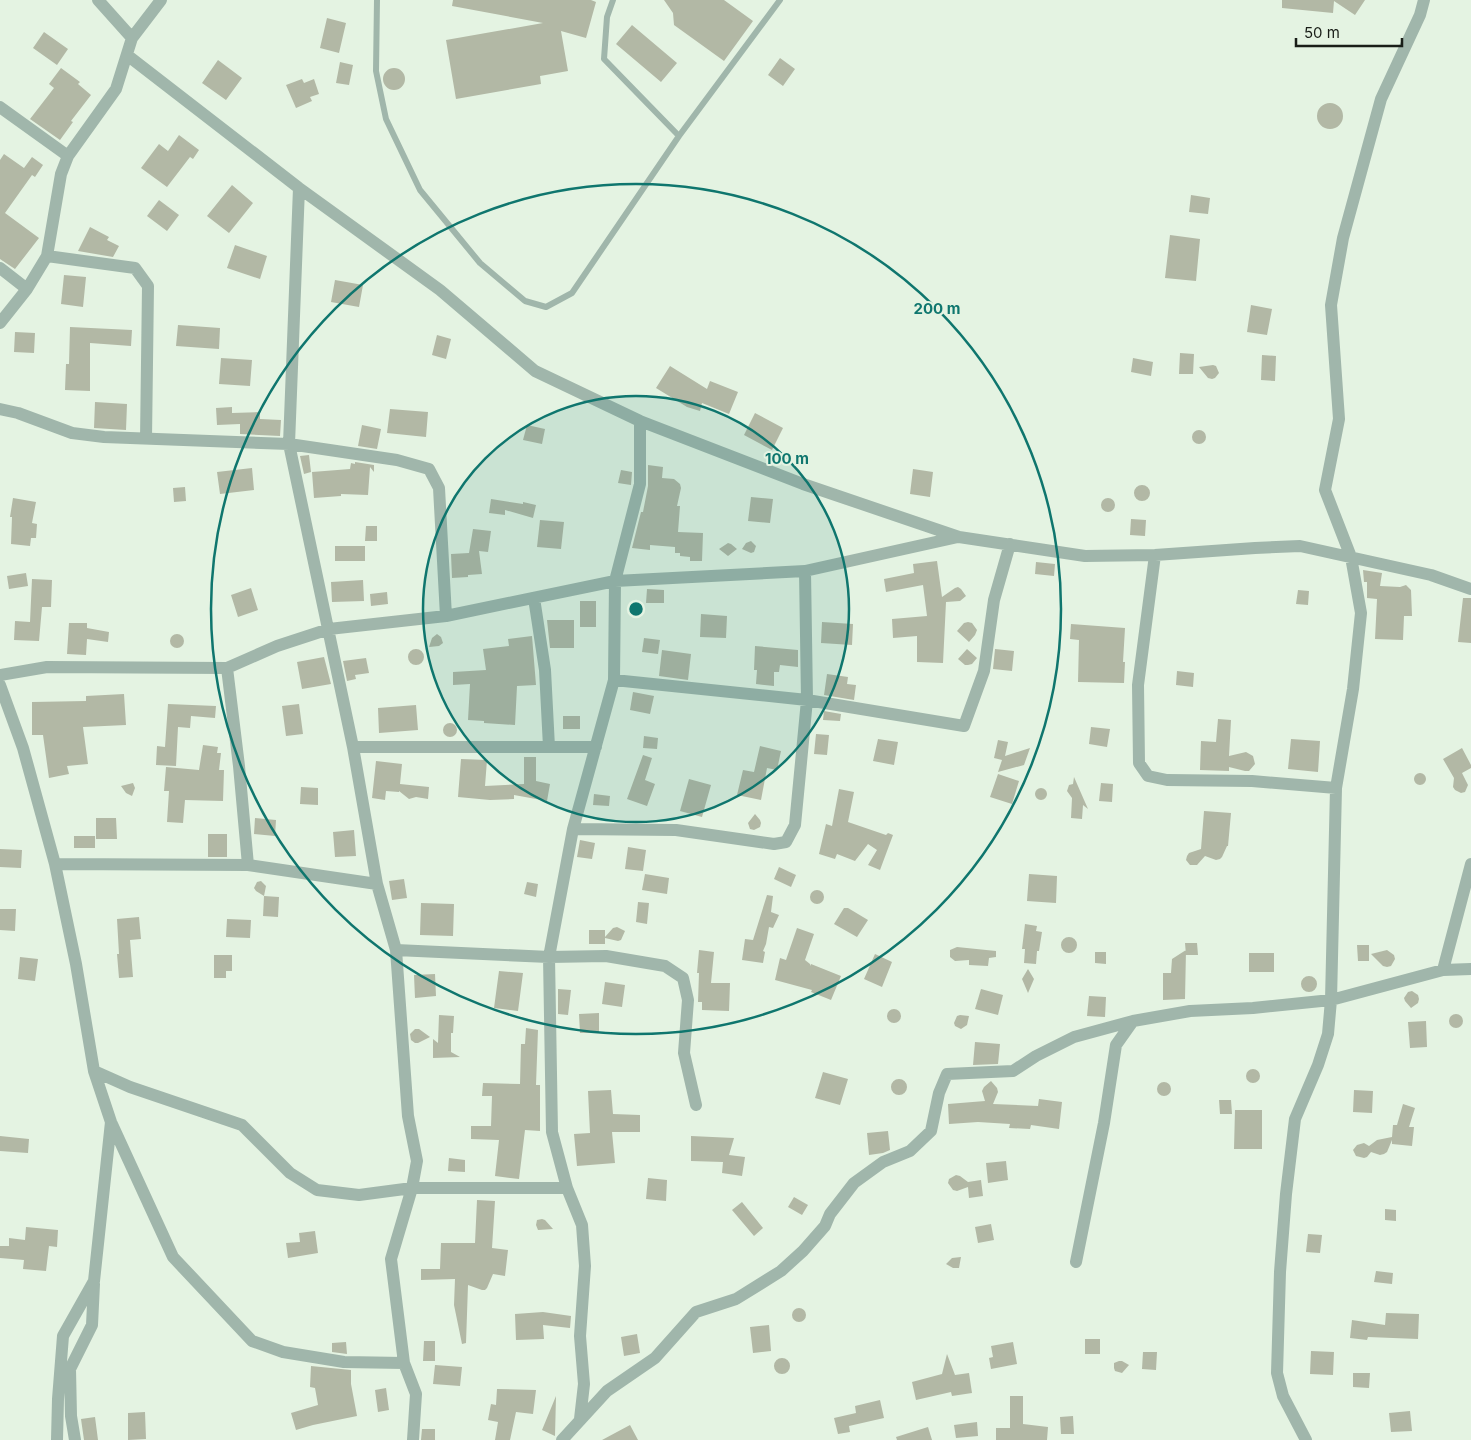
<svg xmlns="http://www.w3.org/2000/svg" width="1471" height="1440" font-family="Inter,sans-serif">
  <rect width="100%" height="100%" fill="#e4f3e2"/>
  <path fill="#b2b8a5" d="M453,0H591L596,2L586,38L561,31L568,71L540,76L541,84L456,99L446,40L543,23L452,6Z
    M664,0H724L753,21L724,61L674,25L673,13Z
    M1282,0H1365L1355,15L1334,1L1333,13L1282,8Z
    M327,18L346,23L339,53L320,48Z
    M632,25L677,63L661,82L616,44Z
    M44,32L68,49L57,65L33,48Z
    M780,58L795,69L783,86L768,75Z
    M218,60L242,78L226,100L202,83Z
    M340,62L353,65L349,85L336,83Z
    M383 79a11 11 0 1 1 22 0a11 11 0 1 1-22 0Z
    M61,68L80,82L78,84L91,95L71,121L73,122L60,140L30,119L54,88L49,84Z
    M302,79L304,83L314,79L319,94L310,97L312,101L296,108L286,85Z
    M1317 116a13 13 0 1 1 26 0a13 13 0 1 1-26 0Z
    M179,135L199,150L193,159L190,157L167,187L141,168L159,144L168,151Z
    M4,154L24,168L32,157L43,165L35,177L32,175L5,213L39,238L15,269L0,259V160Z
    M232,185L253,203L229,233L207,216Z
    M1191,195L1210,198L1208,214L1189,212Z
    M159,200L179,215L167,231L147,216Z
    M90,227L109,237L107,240L119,246L113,257L78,251Z
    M1170,235L1200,239L1196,281L1165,278Z
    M235,245L267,256L260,279L227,268Z
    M64,275L86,277L83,307L61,304Z
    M335,280L363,285L359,307L331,302Z
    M1251,305L1272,309L1267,335L1247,332Z
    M178,325L220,328L219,349L176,346Z
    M70,327L132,330L131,346L90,343V391L65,390L66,364H69Z
    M15,332L35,333L34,353L14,352Z
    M437,335L451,339L446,359L432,355Z
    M1180,353L1194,354L1193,374H1179Z
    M1262,355L1276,356L1275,381L1261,380Z
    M221,358L252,360L250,386L219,384Z
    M1133,358L1153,362L1151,376L1131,372Z
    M1213,365L1216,366L1219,373L1215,378L1212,379L1208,378L1199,367Z
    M670,366L707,389L710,381L738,392L729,414L702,403L700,411L687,407L656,388Z
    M95,402L127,404L126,430L94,428Z
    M232,407V413L260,412V419L281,420L280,436L240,434V424L217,425L216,408Z
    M390,409L428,412L426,437L387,433Z
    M755,413L783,428L772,450L744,435Z
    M362,425L381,429L377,449L358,446Z
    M527,425L545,429L542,444L523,440Z
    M1192 437a7 7 0 1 1 14 0a7 7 0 1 1-14 0Z
    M309,455L311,472L304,474L300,456Z
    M355,462L374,465V472L370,467L368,495L341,494V496L314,498L312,472L350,469L351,463L355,464Z
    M648,465L663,467L662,478L674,479L680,484L681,488L677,506H680L678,532L703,533L702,561H690V557L680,556V553H675V547L650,545V550L632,548L641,512H643L648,486Z
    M252,468L254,490L220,494L217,472Z
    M913,469L933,472L930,497L910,494Z
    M621,470L632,472L631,485L618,483Z
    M1134 493a8 8 0 1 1 16 0a8 8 0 1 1-16 0Z
    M185,487L186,501L174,502L173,488Z
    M751,497L773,499L770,523L748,521Z
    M13,498L36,502L32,523L37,524L36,538H31L30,546L11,544L12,517H10Z
    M1101 505a7 7 0 1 1 14 0a7 7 0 1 1-14 0Z
    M491,499L523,504V502L536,505L533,518L505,510V515L489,513Z
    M1131,519L1146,520L1145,536L1130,535Z
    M540,520L564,522L561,549L537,547Z
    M366,526H377V541H365Z
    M473,529L491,531L488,552L479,551L482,574L468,575V577L452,578L451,554L469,553Z
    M751,541L756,546L754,552L751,553L742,549L746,543Z
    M728,543L731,544L737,549L728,556L719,549Z
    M335,546H365V561H335Z
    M937,561L942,597L955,588L958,587L961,589L966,596L960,601L946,602L943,663L917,662V636L893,638L892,619L927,616L923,585L886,592L884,579L914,573L913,564Z
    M1036,562L1055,564L1054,576L1035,574Z
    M1363,570L1382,573L1380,586L1400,587L1406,585L1411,590L1412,616H1404L1403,640L1375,639L1377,599L1367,598V582H1364Z
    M26,573L28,586L9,589L7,576Z
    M32,579L52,580L51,607H42L39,641L14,640L15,621L30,622Z
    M363,580L364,601L332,602L331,582Z
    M251,588L258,610L238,617L231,595Z
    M647,589L664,590V603H646Z
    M1298,590L1309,591L1308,605L1296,604Z
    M387,592L388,604L371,606L370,594Z
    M1463,598H1471V643L1458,642Z
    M580,601H596V627H580Z
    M701,614L727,616L726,638L700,637Z
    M547,620H574V648H550Z
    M822,622L853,624L852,645L821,643Z
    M968,622L972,623L977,630L975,635L969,642L957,631L964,623Z
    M69,623H87V628L109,632L108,642L87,639L86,655L67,654Z
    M1071,624L1125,628L1123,662H1125L1124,683L1078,682L1079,640L1070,639Z
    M437,634L441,637L443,643L439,646L429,647L432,638Z
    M170 641a7 7 0 1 1 14 0a7 7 0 1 1-14 0Z
    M532,636L536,685L517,686L515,725L484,723V721L468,720L470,684L453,685V672L486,670L483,649L509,646L508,639Z
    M644,638L660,640L658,654L642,652Z
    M755,646L798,650V667L780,665L779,672H774V686L756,684L757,670H754Z
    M408 657a8 8 0 1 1 16 0a8 8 0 1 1-16 0Z
    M967,649L977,658L972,664L968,665H965L958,659Z
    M995,649L1014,651L1012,671L993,669Z
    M662,650L691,654L688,680L659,676Z
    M324,657L331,684L302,689L297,662Z
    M366,658L369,673L355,675L356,679L347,681L343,661Z
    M1177,671L1194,673L1193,687L1176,685Z
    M827,674L848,677L847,684L856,685L854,700L824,695Z
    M633,692L654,696L650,714L630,710Z
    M124,694L126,725L83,727L88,764L67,766L69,774L49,778L43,735H32V702L86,701V696Z
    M168,704L216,706L215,718L191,716L190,728L178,727L176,766L156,765L157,746L165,747Z
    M299,704L303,734L286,736L282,706Z
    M416,705L418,730L379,733L378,708Z
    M824,711L841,714L840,721L823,720Z
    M563,716H580V729H563Z
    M1218,719L1231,720L1229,756L1246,752L1253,756L1255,764L1249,771H1245L1229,767V771L1200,770L1201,741L1216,742Z
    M443 730a7 7 0 1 1 14 0a7 7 0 1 1-14 0Z
    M1091,727L1110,729L1107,747L1089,744Z
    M816,734L829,735L827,755L814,754Z
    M644,736L658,738L657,749L643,748Z
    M878,739L898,742L894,765L873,761Z
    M1291,739L1320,741L1318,772L1288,769Z
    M998,740L1008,742L1005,756L1030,748L1024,765L998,772L1002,760L994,758Z
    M203,745L218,747L217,753H221L219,770H224L223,801L185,800L183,823L167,822L169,791H164L166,767L199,770Z
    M760,746L781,751L777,770L767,768L761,800L737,795L743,770L754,772Z
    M1462,748L1471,765V768L1462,773L1468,785L1465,792L1461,793L1455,790L1453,787L1454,778L1443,759Z
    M643,755L652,758L645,780L655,784L647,806L627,799Z
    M524,757H536V781L550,784L547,801L514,795V799L490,800L458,797L461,759L487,760L485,786L524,784Z
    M376,761L402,764L400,784L429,787L428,799L416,797L409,799L399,791V792L386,791L385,800L372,798Z
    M1414 779a6 6 0 1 1 12 0a6 6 0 1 1-12 0Z
    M998,774L1019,781L1012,804L990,797Z
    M1074,777L1088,809L1083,805L1082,819L1071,818L1072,798L1067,791L1069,785L1073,784Z
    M689,779L711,785L702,817L680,811Z
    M133,783L135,788L132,796L126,793L121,786Z
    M1101,783L1113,784L1112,802L1099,801Z
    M301,787L318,788V805L300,804Z
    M1035 794a6 6 0 1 1 12 0a6 6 0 1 1-12 0Z
    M839,789L854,792L848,822L886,835L888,833L893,835L880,870L868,865L877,850L868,844L855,861L837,854L835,859L819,854L826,824L832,826Z
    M594,794L610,796L609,806L593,805Z
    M1204,811L1231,813L1228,846H1227L1222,857L1220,859L1216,860L1205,856L1197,865H1190L1186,860L1187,856L1189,853L1201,849Z
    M755,814L760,820L761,823L760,827L754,830L750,829L748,823Z
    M96,818H116L117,839H96Z
    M255,818L276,820L275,836L254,834Z
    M354,830L356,856L335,857L333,832Z
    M208,834H227V857H208Z
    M74,836H95V848H74Z
    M580,840L595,843L592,859L577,857Z
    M628,847L646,850L643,871L625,869Z
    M0,849L22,850L21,868L0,867Z
    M779,867L796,875L791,887L774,879Z
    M645,874L669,878L667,894L642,890Z
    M1029,874L1057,876L1056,903L1027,901Z
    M404,879L407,898L392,900L389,881Z
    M261,881L266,886L264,896L256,891L254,888L257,882Z
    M527,882L538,884L536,897L524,894Z
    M810 897a7 7 0 1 1 14 0a7 7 0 1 1-14 0Z
    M767,895L773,896L771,912L779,915L773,928L769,927L766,944L763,951L765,952L763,963L742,960L745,939L753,940Z
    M264,896L279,897L278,917L263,916Z
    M638,902L649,903L647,924L636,922Z
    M421,903L454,904L453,936L420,935Z
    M844,908H848L868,920L857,937L834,924Z
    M0,909H16L15,931L0,930Z
    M139,917L141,939L130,940L133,977L119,978L117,954H119L117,919Z
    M227,919L251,920L250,938L226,937Z
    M1025,924L1037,926L1036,931L1042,932L1039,951H1037L1036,964L1024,963L1025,949H1022Z
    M617,927L625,931L621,940L618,941L605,938V944H589V930H605V937L613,928Z
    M797,928L814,934L805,960L810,964V966L811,964L841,976L831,1000L811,992L812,990L775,980L780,958L786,960Z
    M1061 945a8 8 0 1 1 16 0a8 8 0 1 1-16 0Z
    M1185,943H1197L1198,955H1186Z
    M1357,945H1369V961H1358Z
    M957,947L996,951V957L989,958L988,966L969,965V960L955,961L950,957V950Z
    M699,950L714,952L711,983H730L729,1011L702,1010V1002H698L699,973H697Z
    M1186,950L1185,999L1163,1000V973H1171L1172,959Z
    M1387,950L1394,955L1395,959L1391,966L1387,967L1383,966L1371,954Z
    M1095,952H1106V964L1095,963Z
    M1249,953H1274V972H1249Z
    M875,954L892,962L882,987L864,979Z
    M214,955H232V971H226V978H214Z
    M20,957L38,959L35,981L18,979Z
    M1028,969L1034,979L1028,993L1022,979Z
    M499,971L523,973L518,1011L494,1008Z
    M435,974L436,996L415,998L414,975Z
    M1301 984a8 8 0 1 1 16 0a8 8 0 1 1-16 0Z
    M605,982L625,985L622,1007L602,1004Z
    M558,989L571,990L568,1015L558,1014Z
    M981,989L1003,995L998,1015L975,1009Z
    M1412,991L1418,995L1419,999L1418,1003L1411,1008L1405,1001L1404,998L1408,992Z
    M1089,996L1106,997L1105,1017L1087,1016Z
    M887 1016a7 7 0 1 1 14 0a7 7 0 1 1-14 0Z
    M599,1013V1033H580L579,1014Z
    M1449 1021a7 7 0 1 1 14 0a7 7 0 1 1-14 0Z
    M439,1015L454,1016L453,1033H451V1052L460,1057L433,1058V1039L438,1043Z
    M960,1015L969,1016L967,1025L961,1029L955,1026L954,1023L957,1016Z
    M1426,1021L1427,1047L1410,1048L1408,1022Z
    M526,1028L538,1030L536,1085H540V1131L525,1130L519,1179L495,1176L499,1140L471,1139V1126H491L492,1096H482L483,1083L520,1084L521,1044H525Z
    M415,1029H419L430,1037L418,1043H415L411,1040L410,1034Z
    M975,1042L1000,1044L998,1064L973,1065Z
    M1246 1076a7 7 0 1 1 14 0a7 7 0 1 1-14 0Z
    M823,1072L848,1079L840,1105L815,1098Z
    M891 1087a8 8 0 1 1 16 0a8 8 0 1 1-16 0Z
    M991,1081L997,1088L998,1092L993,1104L1038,1106L1039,1099L1062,1102L1059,1129L1031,1125L1030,1129L1009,1128L1010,1124L978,1122L949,1124L948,1104L985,1101L982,1091L984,1087Z
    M1157 1089a7 7 0 1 1 14 0a7 7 0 1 1-14 0Z
    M611,1090L613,1114L640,1115V1132H612L615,1163L577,1166L574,1134L590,1133L588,1091Z
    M1354,1090L1373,1091L1372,1113L1353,1112Z
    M1219,1100H1231L1232,1114H1220Z
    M1403,1104L1415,1108L1409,1127H1414L1412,1146L1392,1144V1140L1387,1152L1384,1154L1380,1155L1371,1152L1367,1157L1364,1158L1356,1156L1353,1150L1357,1145L1364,1143L1369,1146L1377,1140L1392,1137L1393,1125H1397Z
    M1235,1110H1262V1149H1234Z
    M888,1131L890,1150L883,1153L869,1155L867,1133Z
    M0,1136L29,1139L28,1153L0,1151Z
    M691,1136L734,1138L729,1155L745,1157L742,1176L722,1173L723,1162L691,1161Z
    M449,1158L465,1160V1172L448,1171Z
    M1006,1161L1008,1180L988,1183L986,1163Z
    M956,1175L960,1176L968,1182L981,1180L983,1196L969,1198L968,1187L957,1191L953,1190L948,1183L949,1179Z
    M648,1178L667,1180L666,1201L646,1199Z
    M794,1197L808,1205L802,1215L788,1207Z
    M477,1200L495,1201L492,1248L508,1250L505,1276L493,1274L487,1288L485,1290H482L468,1285L466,1343L462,1344L454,1305L455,1279L421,1280V1269H440L441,1243H475Z
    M742,1202L763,1228L754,1236L732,1210Z
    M1385,1209L1396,1210V1221L1385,1220Z
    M542,1219L545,1220L553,1229L538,1230L536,1225L537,1220Z
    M991,1224L994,1240L978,1243L975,1227Z
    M26,1227L58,1230L57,1247L49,1246L46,1271L23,1269L24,1260L0,1258V1246H9V1238L25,1240Z
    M315,1231L318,1253L288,1258L286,1243L300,1242L299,1233Z
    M1308,1234L1322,1235L1320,1253L1306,1252Z
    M961,1257L959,1268H953L946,1264L952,1258Z
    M1376,1271L1393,1273L1392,1284L1374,1282Z
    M792 1315a7 7 0 1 1 14 0a7 7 0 1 1-14 0Z
    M543,1312L571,1316L570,1328L543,1325L544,1339L516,1340L515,1314Z
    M1386,1313L1419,1314L1418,1339L1368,1337L1367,1340L1350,1338L1352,1320L1385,1325Z
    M769,1325L771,1351L753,1353L750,1327Z
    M637,1334L640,1353L624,1356L621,1337Z
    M1085,1339H1100V1354H1085Z
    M424,1341H435V1361H423Z
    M346,1342L347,1354L332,1352V1343Z
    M1013,1342L1017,1364L991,1369L989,1358L993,1357L991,1346Z
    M1311,1351L1334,1352L1333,1375L1310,1374Z
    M1143,1352H1157L1156,1370L1142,1369Z
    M947,1354L955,1375L969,1373L972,1393L952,1396L951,1392L916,1400L912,1382L942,1374Z
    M774 1366a8 8 0 1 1 16 0a8 8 0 1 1-16 0Z
    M1119,1361H1122L1129,1365L1122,1373L1115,1371L1114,1368V1363Z
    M435,1365L462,1367L460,1386L433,1384Z
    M311,1366L351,1370V1384L357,1416L313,1425L296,1430L291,1413L318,1405L315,1388L310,1387Z
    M1353,1373H1370L1369,1388L1353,1387Z
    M386,1388L389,1410L378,1412L375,1390Z
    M497,1389L536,1390L533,1414L516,1412L510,1440H495L498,1422L488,1420L491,1404L496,1405Z
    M556,1396L555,1436L542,1430Z
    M1010,1396H1023V1424L1048,1427L1047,1440H996V1428H1010Z
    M880,1400L884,1418L849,1426L850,1432L838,1434L834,1418L856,1413L855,1406Z
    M1410,1411L1412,1431L1391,1432L1389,1413Z
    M145,1412L146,1439L128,1440V1413Z
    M1073,1416L1074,1434H1061L1060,1417Z
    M95,1417L98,1440H84L81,1419Z
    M977,1422L978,1436L956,1438L954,1425Z
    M630,1425L638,1440H602Z
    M928,1427L932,1440H897L896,1437Z
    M422,1429H435V1440H421Z"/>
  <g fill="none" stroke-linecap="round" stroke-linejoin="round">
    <path stroke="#a0b6ab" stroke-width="6" d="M377,0L376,71L386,119L420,190L480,263L525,301L546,307L572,293L679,136L780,0
      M613,0L607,17L604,59L679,136"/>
    <path stroke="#a0b6ab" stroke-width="12" d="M98,0L132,38
      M127,55L299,188L440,290L535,371L640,421L803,484L959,537L1085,556L1155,555L1255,548L1300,546L1431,575L1471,589
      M0,107L68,156
      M299,188L289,444L353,747L377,884L396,950L408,1116L417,1161L412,1188L391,1259L404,1363L416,1394L413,1440
      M47,256L135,268L148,286L146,439
      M0,268L27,289
      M0,323L27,289L47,256L61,174L68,156L116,89L132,38L161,0
      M0,409L18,413L72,433L104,437L289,444L397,460L429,469L439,488L446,616
      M1155,555L1138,685L1139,763L1148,776L1167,780L1252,781L1336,788
      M534,598L545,670L549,747
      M227,668L239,766L248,865
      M0,675L47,667L227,668L277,646L329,629L446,616L615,581L805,571L958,537
      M614,680L807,700L964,726L984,671L994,600L1010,544
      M0,685L23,748L55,864L76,964L94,1071L111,1122L173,1257L252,1341L283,1352L344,1362L404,1363
      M353,747H596
      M573,829L676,830L774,844L786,842L795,825L807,700L805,571
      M55,864L248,865L377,884
      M396,950L549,957L606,956L665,966L683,978L688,1000L684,1053L696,1105
      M1443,970L1471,864
      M94,1071L130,1087L242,1125L290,1173L317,1190L359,1195L412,1188H567
      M1076,1262L1104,1123L1116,1045L1133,1021
      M580,1419L584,1384L580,1336L585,1266L582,1225L567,1188L552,1132L549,957L573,829L614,680L615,581L640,484V421
      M57,1440L58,1399L63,1336L94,1281L111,1122
      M75,1440L71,1416L70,1369L92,1325L94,1284
      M562,1440L607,1391L655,1358L696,1312L736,1299L781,1271L803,1251L825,1226L830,1214L854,1183L883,1162L910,1151L931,1131L939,1093L947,1074L1013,1071L1036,1056L1074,1037L1133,1021L1190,1011L1253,1008L1331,1000L1443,970L1471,969
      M1306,1440L1283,1396L1277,1373L1280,1272L1286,1194L1295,1119L1318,1065L1328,1034L1331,1000L1336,788L1353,689L1361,613L1351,557L1325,490L1339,419L1331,305L1343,238L1381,99L1420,15L1424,0"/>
  </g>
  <circle cx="636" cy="609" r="213" fill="#0f766e" fill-opacity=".12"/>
  <g fill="none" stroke="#0f766e" stroke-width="2.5">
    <circle cx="636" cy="609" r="213"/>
    <circle cx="636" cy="609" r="425"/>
  </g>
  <circle cx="636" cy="609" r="8" fill="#0f766e" stroke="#e4f3e2" stroke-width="2.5"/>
  <g font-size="15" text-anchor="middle" font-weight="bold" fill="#0f766e" stroke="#e4f3e2" stroke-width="4" stroke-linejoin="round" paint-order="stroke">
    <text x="937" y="314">200 m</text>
    <text x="787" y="464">100 m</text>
  </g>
  <path d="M1296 38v8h106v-8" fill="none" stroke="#191e18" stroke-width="2.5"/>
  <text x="1304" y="38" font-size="15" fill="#191e18" stroke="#e4f3e2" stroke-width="4" paint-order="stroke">50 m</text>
</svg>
